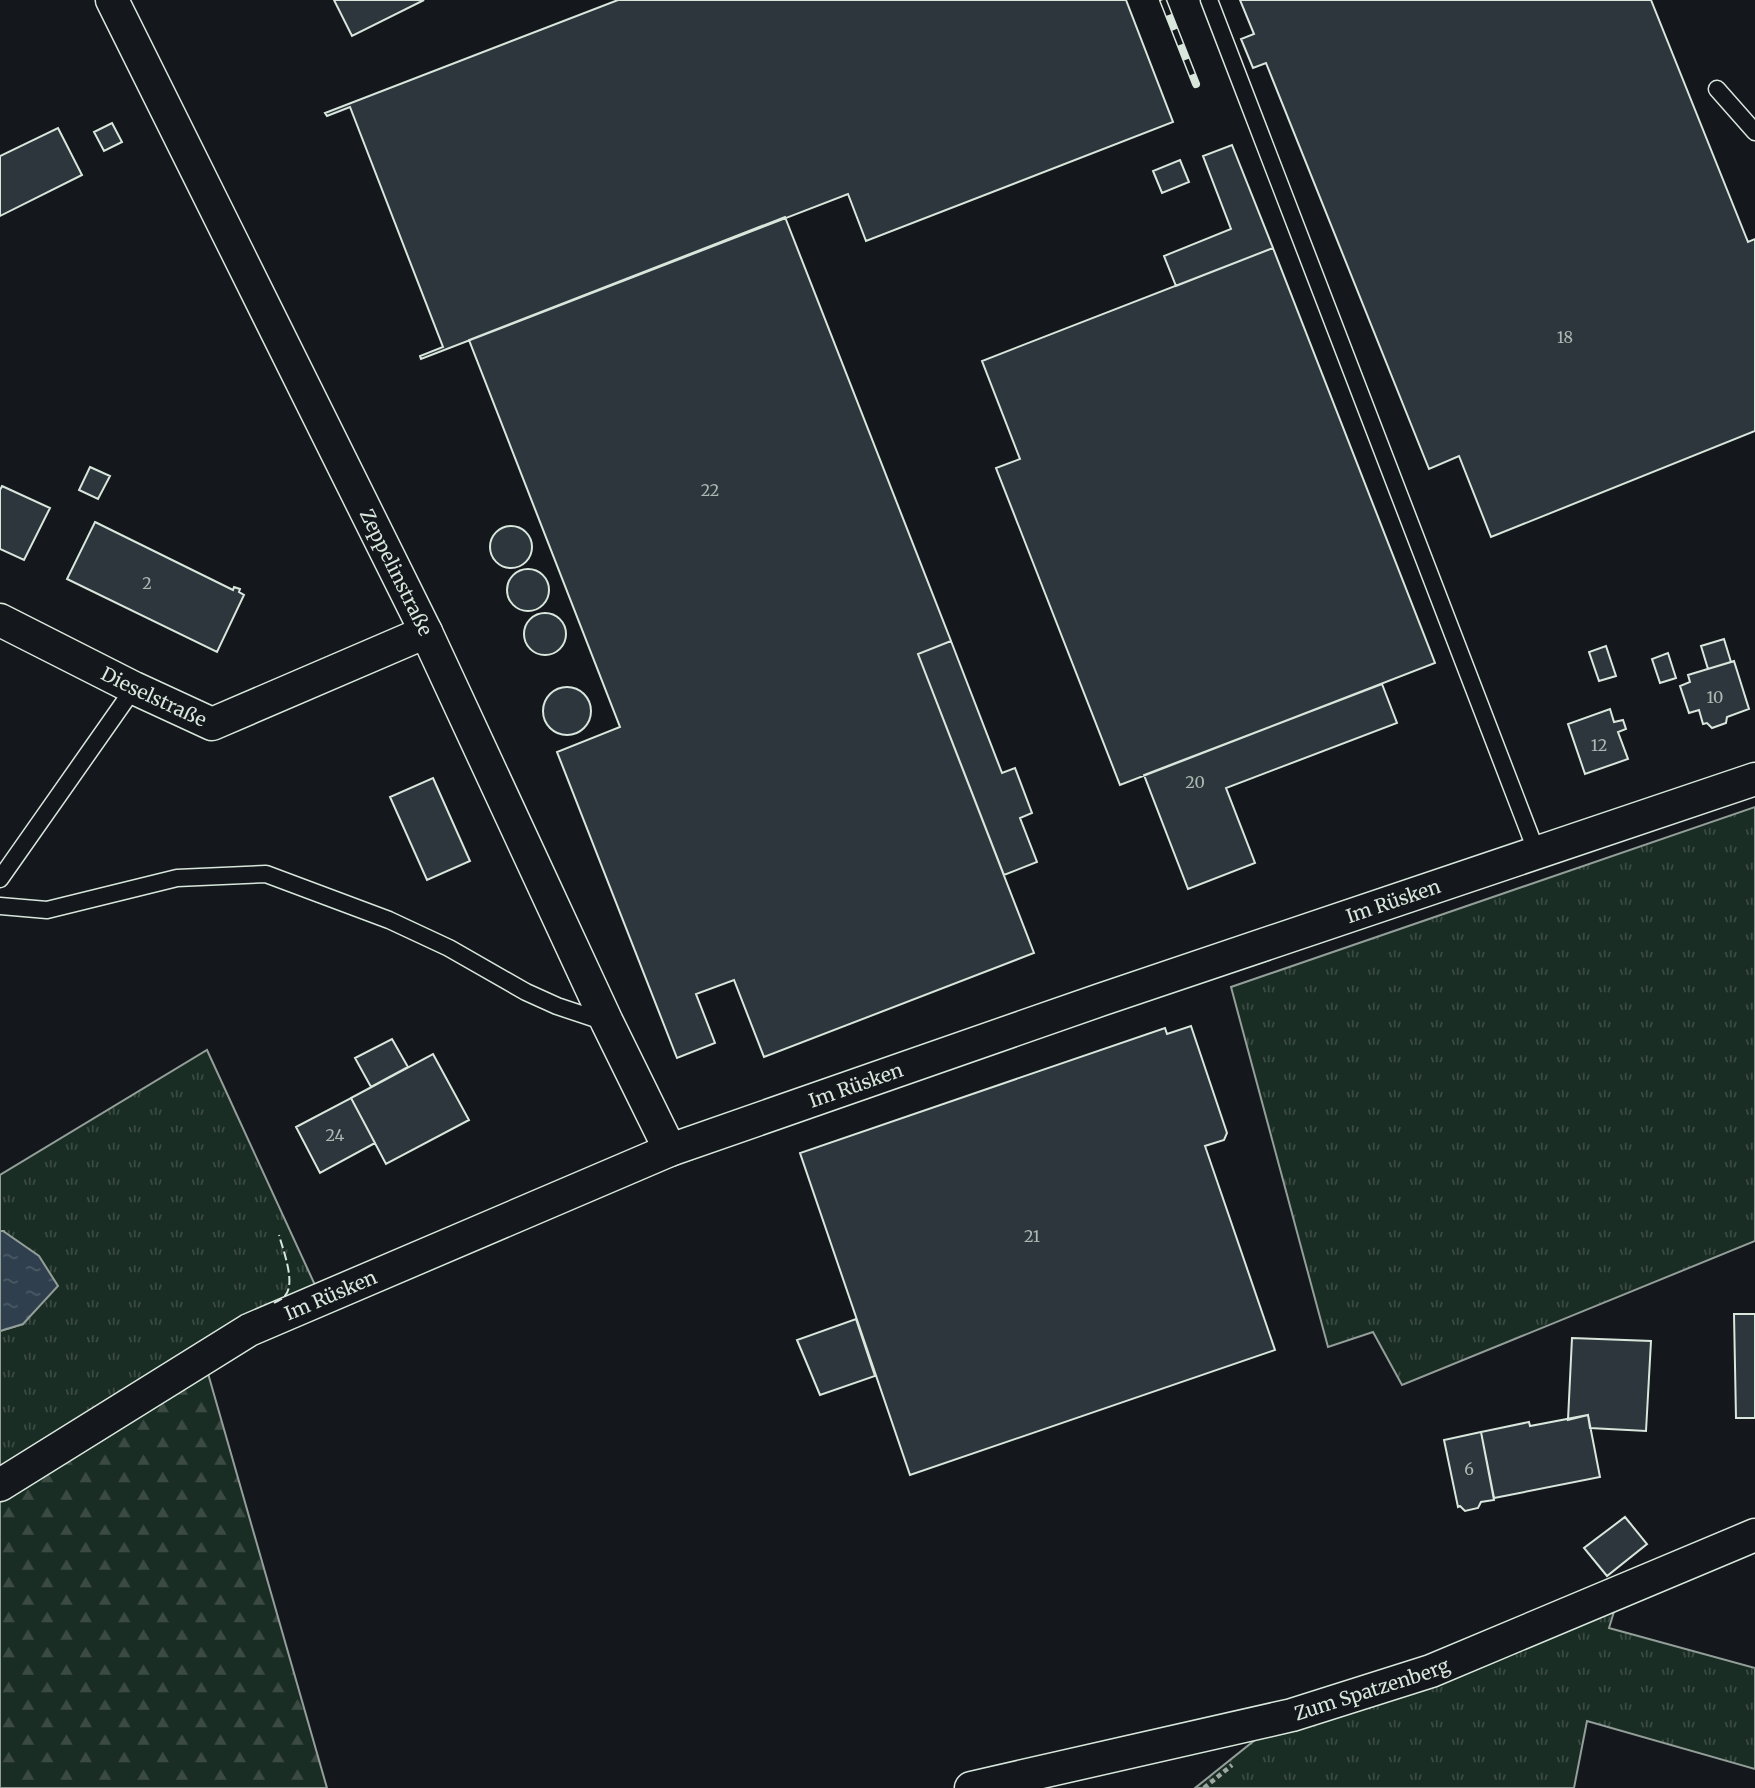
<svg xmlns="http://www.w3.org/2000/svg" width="1755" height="1788" font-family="Merriweather,serif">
  <defs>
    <pattern id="grass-tufts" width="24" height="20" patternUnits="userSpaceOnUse" patternTransform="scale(1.75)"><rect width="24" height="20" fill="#1a2d24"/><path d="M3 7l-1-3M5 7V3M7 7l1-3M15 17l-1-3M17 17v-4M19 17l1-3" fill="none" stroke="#3b4b43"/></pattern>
    <pattern id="forest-firs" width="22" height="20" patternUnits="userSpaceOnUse" patternTransform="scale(1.75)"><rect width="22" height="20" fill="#1a2d24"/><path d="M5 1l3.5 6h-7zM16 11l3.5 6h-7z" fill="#3b4b43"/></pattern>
    <pattern id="water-ripples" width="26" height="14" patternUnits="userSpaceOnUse" patternTransform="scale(1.75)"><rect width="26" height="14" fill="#2f3f4d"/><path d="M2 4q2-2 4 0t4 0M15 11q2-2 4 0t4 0" fill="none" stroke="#4c5b66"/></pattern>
  </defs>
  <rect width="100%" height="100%" fill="#14181c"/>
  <path fill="url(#grass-tufts)" stroke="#939e99" stroke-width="2" d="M1755,807V1241L1402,1385L1373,1332L1328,1347L1231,987Z
    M207,1050L326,1309L255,1340L0,1497V1331L23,1324L4,1231H0V1175Z
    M1616,1605L1609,1628L1755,1668V1769L1587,1721L1574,1788H1195L1270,1728Z"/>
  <path fill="url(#forest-firs)" stroke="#939e99" stroke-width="2" d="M207,1370L327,1788H0V1497Z"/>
  <path fill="url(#water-ripples)" stroke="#939e99" stroke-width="2" d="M0,1231H3L39,1256L58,1286L23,1324L0,1331Z"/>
  <path fill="#2c363c" stroke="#d8e6dc" stroke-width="2" d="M334,0H424L352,36Z
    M618,0H1126L1173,122L866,241L848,194L421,359L420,356L443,347L350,107L327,116L325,113Z
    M1240,0H1651L1748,242L1755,239V431L1491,537L1459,456L1429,469L1266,63L1253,68L1241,39L1254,34Z
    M112,123L122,142L104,151L94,132Z
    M58,128L82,175L0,216V156Z
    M1232,145L1273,248L1176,286L1164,256L1231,229L1203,156Z
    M1180,160L1189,182L1162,193L1153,171Z
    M785,217L951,641L918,654L1034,953L764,1057L734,980L696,994L715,1043L677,1058L557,752L620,727L469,340Z
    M1273,248L1435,663L1120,785L996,468L1020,459L982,361Z
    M90,467L110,476L98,499L79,490Z
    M2,486L50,508L24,560L0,549V490Z
    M95,522L233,590L234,587L240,589L239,592L244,595L217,652L67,579Z
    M490 547a21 21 0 1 1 42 0a21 21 0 1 1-42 0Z
    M507 590a21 21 0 1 1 42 0a21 21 0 1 1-42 0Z
    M524 634a21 21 0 1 1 42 0a21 21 0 1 1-42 0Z
    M1724,639L1731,662L1708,669L1701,646Z
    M951,641L1002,773L1015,768L1032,813L1020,818L1037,862L1004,875L918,654Z
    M1606,646L1616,676L1599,681L1589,652Z
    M1668,653L1676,678L1660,683L1652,659Z
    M1734,661L1749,709L1727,717L1726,723L1712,728L1707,723L1703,724L1699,710L1689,713L1680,686L1690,682L1688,675Z
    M1382,684L1397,723L1226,788L1255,863L1188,889L1144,775Z
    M543 711a24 24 0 1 1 48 0a24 24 0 1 1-48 0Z
    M1610,709L1614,722L1623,720L1626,729L1618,732L1628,759L1585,774L1568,724Z
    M433,778L470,861L427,880L390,797Z
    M1191,1026L1227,1133L1224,1140L1205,1146L1275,1350L910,1475L800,1153L1165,1028L1167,1034Z
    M392,1039L408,1067L371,1087L355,1058Z
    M433,1054L469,1120L386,1164L351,1098Z
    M351,1098L375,1143L320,1173L296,1127Z
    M1734,1314H1755V1418H1736Z
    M856,1319L875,1376L820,1395L797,1340Z
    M1572,1338L1651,1341L1646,1431L1590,1428L1588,1415L1568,1420Z
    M1588,1415L1600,1477L1494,1498L1481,1432L1529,1422L1530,1426Z
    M1481,1432L1494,1500L1481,1502L1478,1508L1465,1511L1460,1506L1458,1507L1444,1440Z
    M1625,1517L1647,1544L1607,1576L1584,1548Z"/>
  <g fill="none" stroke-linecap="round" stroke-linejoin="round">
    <defs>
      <path id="service" d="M1209,0L1537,853
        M1717,89L1755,132
        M0,879L134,688
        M0,906L47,910L177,878L266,874L389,920L449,948L526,992L557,1006L605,1022"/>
      <g id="minor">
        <path id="s1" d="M112,0L426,632L607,1022L670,1150"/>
        <path id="s2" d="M0,620L134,688L212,724L426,632"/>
        <path id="s3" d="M0,1485L249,1330L670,1150L1100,1000L1755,779"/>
        <path id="s4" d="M971,1788L1292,1715L1431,1671L1755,1535"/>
      </g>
    </defs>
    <use href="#service" stroke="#d8e6dc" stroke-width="19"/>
    <use href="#minor" stroke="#d8e6dc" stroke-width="35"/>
    <path stroke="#9da8a2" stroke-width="4.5" stroke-dasharray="5 3.5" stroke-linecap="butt" d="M1204,1788L1232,1765"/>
    <use href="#service" stroke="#14181c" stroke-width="16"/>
    <use href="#minor" stroke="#14181c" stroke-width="32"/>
    <defs>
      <path id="rail" d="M1163,0L1196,84"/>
    </defs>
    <use href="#rail" stroke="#d8e6dc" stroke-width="8"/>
    <use href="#rail" stroke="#14181c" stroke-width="5" stroke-dasharray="16" stroke-linecap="butt"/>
    <path stroke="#d8e6dc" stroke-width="2" stroke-dasharray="9 3.5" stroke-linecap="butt" d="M274,1303C277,1301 281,1300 284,1297C297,1285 283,1250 279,1235"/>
  </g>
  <g text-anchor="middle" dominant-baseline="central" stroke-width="5" stroke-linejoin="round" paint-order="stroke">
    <g font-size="16" fill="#adbab4">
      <text x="1565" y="337">18</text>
      <text x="710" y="490">22</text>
      <text x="147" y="583">2</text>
      <text x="1715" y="697">10</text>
      <text x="1599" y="745">12</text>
      <text x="1195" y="782">20</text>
      <text x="335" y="1135">24</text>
      <text x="1032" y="1236">21</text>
      <text x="1469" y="1469">6</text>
    </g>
    <g font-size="19" fill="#d8e6dc" stroke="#14181c">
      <text stroke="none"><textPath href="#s1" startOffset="639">Zeppelinstraße</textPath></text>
      <text stroke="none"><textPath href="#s2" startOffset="172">Dieselstraße</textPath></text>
      <text stroke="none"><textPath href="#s3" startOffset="1516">Im Rüsken</textPath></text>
      <text stroke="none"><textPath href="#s3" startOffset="948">Im Rüsken</textPath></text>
      <text stroke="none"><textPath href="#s3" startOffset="382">Im Rüsken</textPath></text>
      <text stroke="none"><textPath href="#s4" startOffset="413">Zum Spatzenberg</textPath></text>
    </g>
  </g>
</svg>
